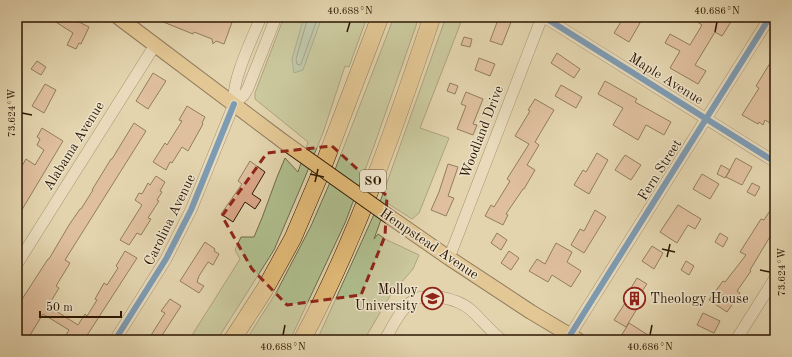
<svg xmlns="http://www.w3.org/2000/svg" width="792" height="357" font-family="'Old Standard TT',serif">
  <rect width="100%" height="100%" fill="#e3d4ae"/>
  <filter id="stains"><feTurbulence type="fractalNoise" baseFrequency=".005" numOctaves="4"/><feColorMatrix values="0 0 0 0 .2 0 0 0 0 .09 0 0 0 0 .02 0 0 0 .5 -.17"/></filter>
  <radialGradient id="worn" r=".72"><stop offset=".6" stop-color="#630" stop-opacity="0"/><stop offset="1" stop-color="#630" stop-opacity=".3"/></radialGradient>
  <path fill="#afbe8e" stroke="#6e6a47" d="M284,17H367L349,67L345,66L323,133L303,182L274,250L217,340H189L240,259L235,250L241,237H254C266,211 273,184 285,158L298,172L308,142L255,99V93Z
    M394,17H419L374,146L345,223L290,340H246L277,291L311,226L331,180Z
    M446,17H463L420,128L449,138L419,213L412,219L387,203L374,239L378,234L387,240L419,255L413,269L391,294L364,340H317L381,199Z"/>
  <path fill="#96b9a5" stroke="#6c7863" d="M304,17H322L303,70L294,73L292,59Z"/>
  <g fill="none" stroke-linecap="round" stroke-linejoin="round">
    <path stroke="#616852" stroke-width="1" d="M308,17L296,59L297,64L299,65L301,64L318,17"/>
  </g>
  <path fill="#daa689" stroke="#2c1600" d="M48,17H69L89,27L81,44L79,43L76,49L67,45L73,33Z
    M151,17H198L209,21L211,17H234L224,44L216,41L213,44L212,39L194,32L193,34Z
    M499,17H513L502,45L490,41Z
    M624,17H631L640,23L629,42L614,33Z
    M690,17H734L722,36L715,32L695,65L706,71L698,84L670,68L680,51L665,43L670,34L690,45L702,25Z
    M464,37L472,39L470,47L461,45Z
    M557,53L580,69L574,78L551,63Z
    M775,55V126L765,120L763,125L759,122L758,124L742,115L759,88L756,86Z
    M479,58L495,64L490,76L475,70Z
    M37,61L46,67L41,75L31,69Z
    M153,73L166,81L148,109L136,101Z
    M605,81L637,99L635,102L671,122L664,135L646,125L638,140L613,125L623,108L598,94Z
    M450,83L458,86L455,94L447,91Z
    M45,84L56,90L44,113L32,106Z
    M561,85L582,97L576,108L555,96Z
    M466,92L483,99L473,124L477,125L473,135L457,129L466,106L461,104Z
    M535,99L554,110L535,142L539,145L527,165L535,170L524,189H523L506,214L508,215L503,225L485,216L491,205L494,207L510,181L507,179L529,144L515,136L530,111L528,110Z
    M187,106L205,117L202,123L203,124L188,151L182,147L172,163L170,162L166,170L153,162L165,143L167,145L182,121L179,120Z
    M134,123L146,131L65,260L70,263L56,286L59,288L48,306L78,325L85,314L87,316L97,300L95,299L104,283L107,285L118,268L116,266L125,251L137,258L84,340H63L69,330L43,314L27,340H17V307L48,259H49L69,225L80,209H81L93,190H92L111,159H112Z
    M42,128L63,141L17,218V174L26,159L35,165L44,150L37,145L40,139L37,137Z
    M597,153L608,160L589,194L574,185L583,170L586,172Z
    M625,155L641,165L631,180L615,170Z
    M736,158L752,167L742,185L726,177Z
    M250,161L265,172L252,194L261,200L255,209L245,202L233,222L221,214L242,184L238,181Z
    M448,164L458,167L448,196L454,198L446,216L431,210L439,192Z
    M721,165L730,170L725,178L717,174Z
    M702,174L719,184L710,199L693,189Z
    M156,176L165,182L160,191L162,192L157,200L159,201L148,218L151,219L141,235L137,233L129,245L120,240L142,205L135,200L139,193L142,194L148,183L150,185Z
    M752,183L760,187L755,196L747,192Z
    M775,203V237L771,235L750,270L751,271L737,291L740,293L727,312L709,300L723,281L725,282L746,255L740,252L761,219L764,220Z
    M678,205L701,219L695,229L688,225L677,243L660,232Z
    M595,210L606,217L584,253L571,245L580,229L584,231Z
    M497,233L507,240L501,250L491,243Z
    M720,233L728,238L723,247L715,242Z
    M205,242L215,249L214,251L219,254L213,265L208,262L199,276L197,282L204,286L199,293L180,281Z
    M556,243L572,252L567,262L581,271L571,287L552,275L548,282L529,271L537,259L545,264Z
    M652,246L663,253L654,269L642,261Z
    M509,251L519,258L511,270L501,263Z
    M686,261L694,266L689,275L681,270Z
    M637,278L647,284L640,294L644,297L626,327L614,320L627,300L625,298Z
    M170,299L181,306L159,340H148L165,313L161,311Z
    M703,313L720,321L714,333L697,325Z
    M629,323L656,340H628L621,336Z"/>
  <g fill="none" stroke-linecap="round" stroke-linejoin="round">
    <defs>
      <path id="minor" d="M544,17L775,162
        M234,104L244,95L248,88L276,17
        M234,104C231,81 252,39 261,17
        M449,258L542,17
        M17,264L155,45
        M115,340L166,259L191,210L234,104
        M385,340C392,327 405,299 422,297C428,296 434,297 440,297C451,299 463,303 471,310C482,320 490,331 502,340
        M567,340L770,17
        M736,340L775,278"/>
      <path id="major" d="M118,17L284,142
        M387,215L449,258L531,312L578,340"/>
      <path id="highway" d="M232,340L265,289L293,238L319,177L380,17
        M302,340C357,237 395,127 432,17"/>
    </defs>
    <use href="#minor" stroke="#5a462c" stroke-width="12"/>
    <use href="#major" stroke="#2c1600" stroke-width="16"/>
    <use href="#highway" stroke="#2c1600" stroke-width="18"/>
    <use href="#minor" stroke="#ede3ca" stroke-width="11"/>
    <use href="#major" stroke="#e2ba77" stroke-width="14"/>
    <use href="#highway" stroke="#e2ba77" stroke-width="17"/>
    <defs>
      <path id="major-bridge" d="M284,142L387,215"/>
    </defs>
    <use href="#major-bridge" stroke="#2c1600" stroke-width="16" stroke-linecap="butt"/>
    <use href="#major-bridge" stroke="#e2ba77" stroke-width="14"/>
    <defs>
      <path id="cycleway" d="M544,17L775,162
        M115,340L166,259L191,210L234,104
        M567,340L770,17"/>
    </defs>
    <use href="#cycleway" stroke="#ede3ca" stroke-width="8"/>
    <use href="#cycleway" stroke="#0057b8" stroke-width="6"/>
  </g>
  <path d="M0 0H792V357H0ZM332,146L387,196L385,236L361,295L287,305L252,269L222,216L267,153Z" fill="#e3d4ae" fill-opacity=".55" fill-rule="evenodd"/>
  <path fill="none" stroke="#8f2418" stroke-width="3" stroke-dasharray="8 5" stroke-linejoin="round" d="M332,146L387,196L385,236L361,295L287,305L252,269L222,216L267,153Z"/>
  <path fill="none" stroke="#2c1600" stroke-width="1.5" d="M347,32L350,22M715,32L717,22M22,113L32,115M310,174L324,177M315,182L318,169M662,249L675,252M667,257L670,244M760,270L770,272M283,335L285,325M650,335L652,325"/>
  <defs>
    <symbol id="university-ring" viewBox="-11 -11 22 22"><circle r="9.5" fill="#ede3ca" stroke="#8f2418" stroke-width="1.5"/><path d="M0-5L7-2L0 1L-7-2ZM-4 1L0 2.5L4 1V4Q0 6-4 4Z" fill="#8f2418"/></symbol>
    <symbol id="building-ring" viewBox="-11 -11 22 22"><circle r="9.5" fill="#ede3ca" stroke="#8f2418" stroke-width="1.5"/><path d="M-4-6H4V6H1V3H-1V6H-4ZM-2.5-4.3h1.7v1.8h-1.7ZM.8-4.3h1.7v1.8H.8ZM-2.5-1h1.7V.8h-1.7ZM.8-1h1.7V.8H.8Z" fill="#8f2418"/></symbol>
  </defs>
  <g fill-rule="evenodd">
    <use href="#university-ring" x="420" y="286" width="25" height="25"/>
    <use href="#building-ring" x="622" y="286" width="25" height="25"/>
  </g>
  <g text-anchor="middle" dominant-baseline="central" stroke-width="3" stroke-linejoin="round" paint-order="stroke">
    <rect fill="#ede3ca" stroke="#66543d" stroke-width="1" x="360" y="170" width="26" height="22" rx="3"/>
    <g font-size="13" font-weight="bold" fill="#2c1600">
      <text x="373" y="181">SO</text>
    </g>
    <g font-size="14" fill="#2c1600" stroke="#ede3ca">
      <text transform="translate(666 79) rotate(32)">Maple Avenue</text>
      <text transform="translate(482 132) rotate(-69)">Woodland Drive</text>
      <text transform="translate(74 146) rotate(-58)">Alabama Avenue</text>
      <text transform="translate(660 170) rotate(-58)">Fern Street</text>
      <text transform="translate(170 220) rotate(-64)">Carolina Avenue</text>
      <text transform="translate(429 244) rotate(34)">Hempstead Avenue</text>
    </g>
    <g font-size="14" fill="#2c1600" stroke="#ede3ca" text-anchor="end">
      <text x="418" y="290">Molloy<tspan x="418" dy="16">University</tspan></text>
      <text x="650" y="299" text-anchor="start">Theology House</text>
    </g>
  </g>
  <rect width="792" height="357" fill="none" stroke="#e3d4ae" stroke-width="44"/>
  <path d="M40 311v6h81v-6" fill="none" stroke="#2c1600" stroke-width="2"/>
  <text x="46" y="311" font-size="12" fill="#2c1600" stroke="#ede3ca" stroke-width="3" paint-order="stroke">50 m</text>
  <rect x="22" y="22" width="748" height="313" fill="none" stroke="#2c1600" stroke-width="1.5"/>
  <g font-size="10" text-anchor="middle" fill="#2c1600">
    <text x="350" y="14">40.688°N</text>
    <text x="717" y="14">40.686°N</text>
    <text transform="translate(11 113) rotate(-90)" y="4">73.624°W</text>
    <text transform="translate(781 272) rotate(-90)" y="4">73.624°W</text>
    <text x="283" y="350">40.688°N</text>
    <text x="650" y="350">40.686°N</text>
  </g>
  <rect width="100%" height="100%" filter="url(#stains)"/>
  <rect width="100%" height="100%" fill="url(#worn)"/>
</svg>
